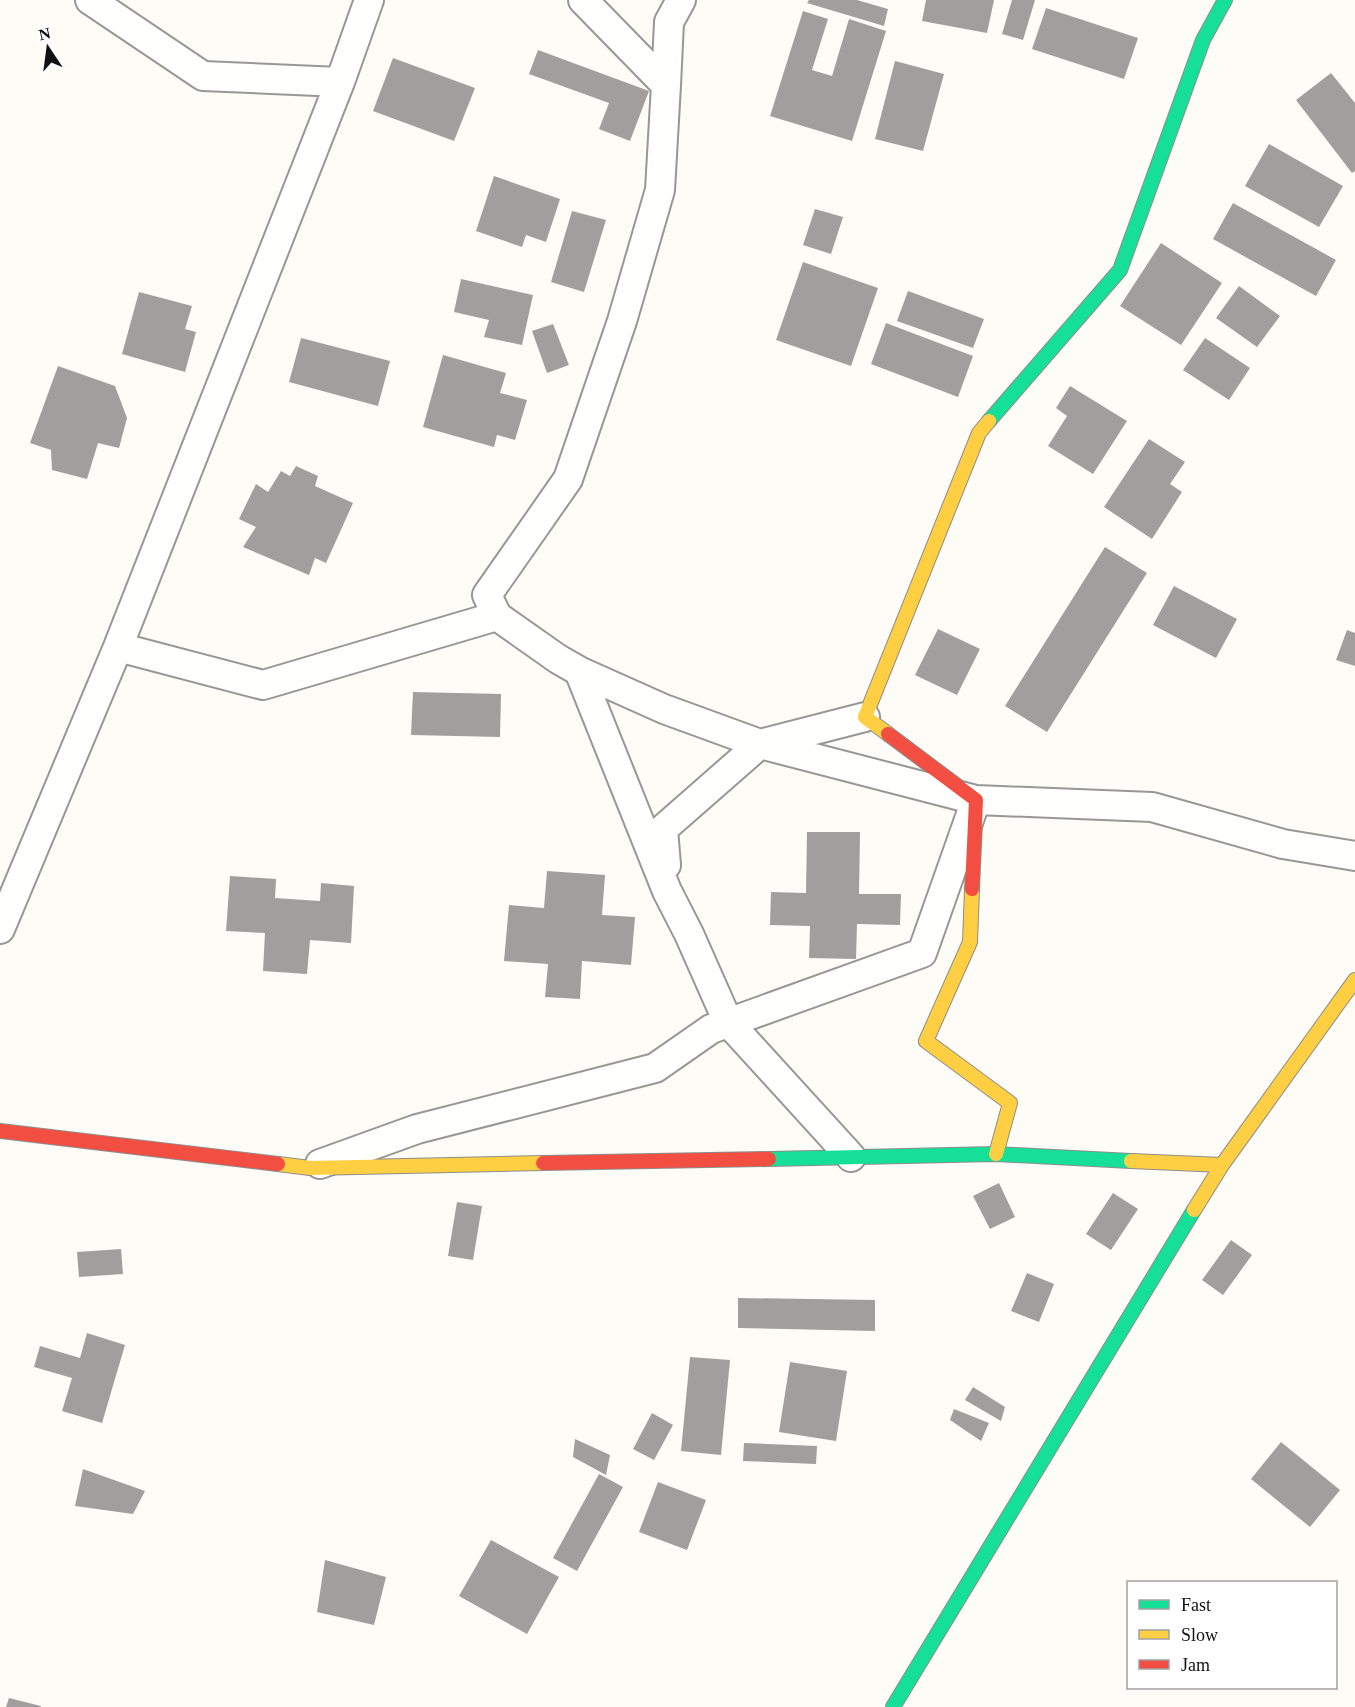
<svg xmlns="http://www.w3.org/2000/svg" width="1355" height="1707" font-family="Georgia,serif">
  <rect width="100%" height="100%" fill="#fdfcf7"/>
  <path fill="#a19f9c" d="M809,0H857L888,9L884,26L807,3Z
    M926,0H994L987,33L922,21Z
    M1012,0H1035L1023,40L1002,34Z
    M1046,8L1138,38L1124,79L1032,49Z
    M803,11L828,19L812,70L832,76L849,19L886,31L852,141L770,116Z
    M538,50L649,91L630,141L599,129L609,103L529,74Z
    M393,58L475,88L454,141L373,111Z
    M895,61L944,74L923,151L875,139Z
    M1331,73L1355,103V171L1352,173L1296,100Z
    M1269,144L1343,186L1319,227L1245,186Z
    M494,176L560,199L546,242L526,235L522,247L476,231Z
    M1233,203L1336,260L1316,296L1213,239Z
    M815,209L843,217L831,254L803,245Z
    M572,211L606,220L584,292L551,282Z
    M1161,243L1222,283L1181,345L1120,306Z
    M803,262L878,288L851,366L776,340Z
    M461,279L533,295L522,345L484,337L489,320L454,312Z
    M1239,286L1280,316L1257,347L1216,318Z
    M908,291L984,319L973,348L897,321Z
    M139,292L192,306L185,329L196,332L185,372L122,354Z
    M886,323L973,356L958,397L871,364Z
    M553,324L569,365L547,373L532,331Z
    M301,338L390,361L378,406L289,382Z
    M1205,338L1250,368L1229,400L1183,370Z
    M443,355L506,373L500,393L527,400L515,440L497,435L494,447L423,427Z
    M58,366L115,386L127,418L119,448L98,443L87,479L52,470L51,450L30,443Z
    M1070,386L1127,421L1093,474L1048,446L1067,416L1056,408Z
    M1149,439L1185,462L1170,484L1182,492L1152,539L1104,507Z
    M296,466L318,476L315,486L353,503L326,563L315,558L309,575L243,547L256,527L239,519L256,484L268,492L281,471L290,476Z
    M1105,547L1147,573L1047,732L1005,706Z
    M1174,586L1237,619L1216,658L1153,625Z
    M938,629L980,649L957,695L915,675Z
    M1347,630L1355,633V666L1336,660Z
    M413,692L501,694L500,737L411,735Z
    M807,832H860L859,894H901L900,925L857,924L856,959L809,958L810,926L770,925L771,892L806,893Z
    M547,871L605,875L602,915L635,917L631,965L582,961L580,999L545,997L548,964L504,961L509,905L544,908Z
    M230,876L276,879L275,898L320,901L321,883L354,886L351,943L310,940L307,974L263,971L265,933L226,931Z
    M999,1183L1015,1217L990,1229L973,1196Z
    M1113,1193L1138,1209L1111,1250L1086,1234Z
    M457,1202L482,1206L473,1260L448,1256Z
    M1231,1240L1252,1255L1223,1295L1202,1280Z
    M121,1249L123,1274L79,1277L77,1252Z
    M1027,1273L1054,1284L1039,1322L1011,1311Z
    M738,1298L875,1300V1331L738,1328Z
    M87,1333L125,1345L102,1423L62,1411L72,1378L34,1367L40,1346L80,1358Z
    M690,1357L730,1360L721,1455L681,1451Z
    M790,1362L847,1371L836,1441L779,1432Z
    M973,1387L1005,1407L1001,1421L965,1400Z
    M954,1409L989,1423L981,1441L950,1420Z
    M652,1413L673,1425L654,1460L633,1449Z
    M575,1439L610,1455L606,1475L573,1457Z
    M1281,1442L1340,1490L1310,1527L1251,1479Z
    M744,1443L817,1446L816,1464L743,1461Z
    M83,1469L145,1491L133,1514L75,1506Z
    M599,1474L623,1487L577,1571L553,1558Z
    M658,1482L706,1500L687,1550L639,1532Z
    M491,1540L559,1577L527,1634L459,1596Z
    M325,1560L386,1577L374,1625L317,1612Z
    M9,1698L41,1706V1707H6Z"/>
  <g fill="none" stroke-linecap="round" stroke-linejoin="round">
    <defs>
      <path id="street" d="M90,0L203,76L340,82
        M583,0L666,85L669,22L681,0
        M497,616L487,595L568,479L622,321L660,190L666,85
        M118,647L263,685L497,616L558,659L579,671L664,709L760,744L972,799
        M579,671L667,891L689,934L728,1022L851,1157
        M666,865L663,829L760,744L865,717
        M0,929L118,647L340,82L369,0
        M320,1164L417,1129L655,1068L711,1029L922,953L976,800L1152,807L1283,844L1355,856"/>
      <path id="fast" d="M989,421L1120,270L1203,40L1225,0
        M769,1159L996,1154L1131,1161
        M893,1707L1194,1210"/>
      <path id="slow" d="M888,734L865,717L979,433L989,421
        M972,889L970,942L926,1041L1010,1103L996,1154
        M1131,1161L1222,1165
        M278,1164L310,1168L543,1163
        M1194,1210L1222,1165L1355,980"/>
      <path id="jam" d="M888,734L976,800L972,889
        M0,1131L278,1164
        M543,1163L769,1159"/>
    </defs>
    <use href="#street" stroke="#979795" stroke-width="32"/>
    <use href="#fast" stroke="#8e8d8b" stroke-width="16"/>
    <use href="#slow" stroke="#8e8d8b" stroke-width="16"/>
    <use href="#jam" stroke="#8e8d8b" stroke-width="16"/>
    <use href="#street" stroke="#fffffe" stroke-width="28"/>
    <use href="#fast" stroke="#16e098" stroke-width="14"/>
    <use href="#slow" stroke="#ffcf43" stroke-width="14"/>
    <use href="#jam" stroke="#f24e42" stroke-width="14"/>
  </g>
  <rect x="1127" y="1581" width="210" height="108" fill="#ffffff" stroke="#a0a0a0" stroke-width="1.5"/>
  <rect x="1139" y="1600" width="30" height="9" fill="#16e098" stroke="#a0a0a0" stroke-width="1.5"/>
  <text x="1181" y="1611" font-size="18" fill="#111111">Fast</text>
  <rect x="1139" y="1630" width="30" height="9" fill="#ffcf43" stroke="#a0a0a0" stroke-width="1.5"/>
  <text x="1181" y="1641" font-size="18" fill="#111111">Slow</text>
  <rect x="1139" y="1660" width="30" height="9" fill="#f24e42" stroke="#a0a0a0" stroke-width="1.5"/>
  <text x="1181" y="1671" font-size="18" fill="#111111">Jam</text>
  <g transform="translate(48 48) rotate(347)" stroke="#ffffff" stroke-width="4.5" paint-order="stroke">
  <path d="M0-4.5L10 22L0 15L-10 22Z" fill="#111111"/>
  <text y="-9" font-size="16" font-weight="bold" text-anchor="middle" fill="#111111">N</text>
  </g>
</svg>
